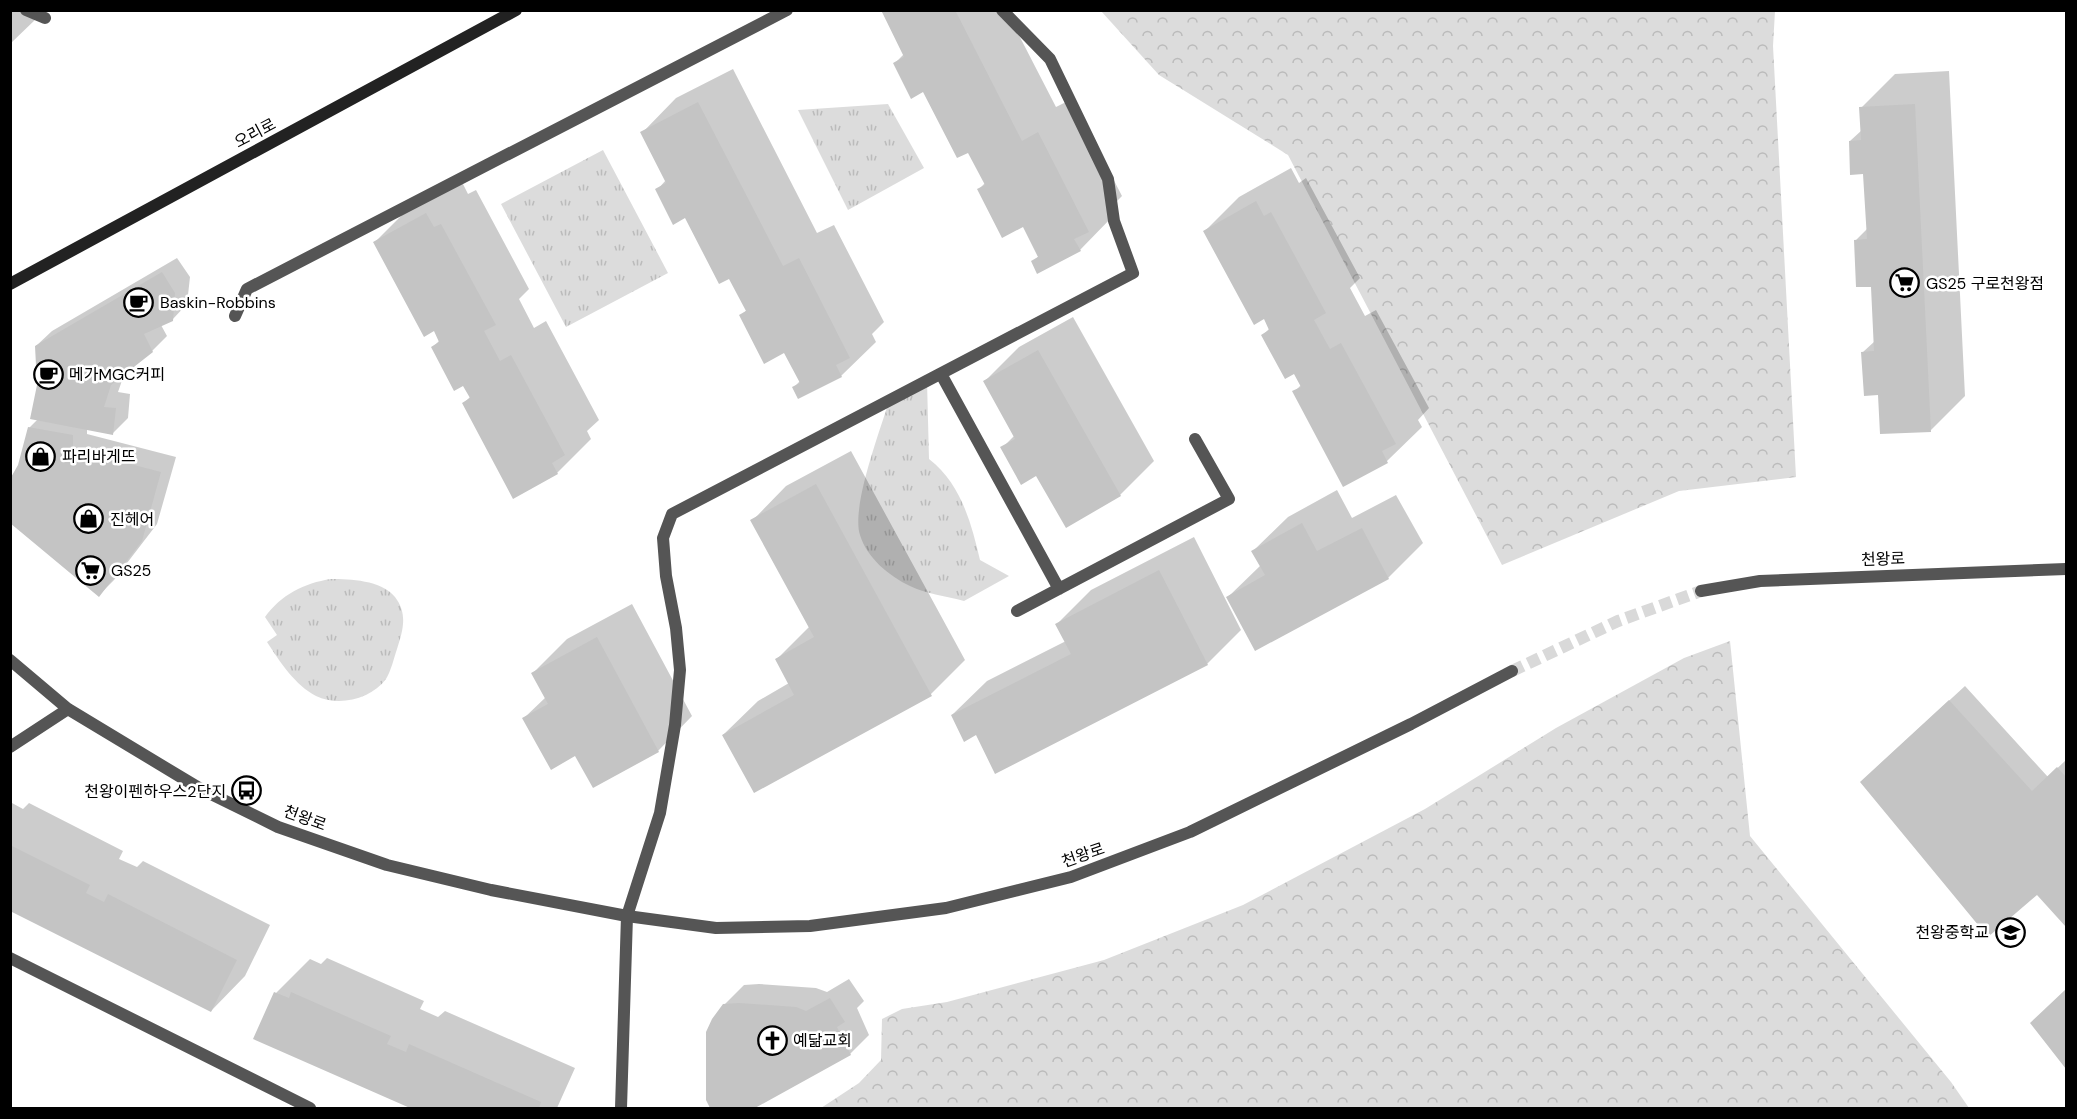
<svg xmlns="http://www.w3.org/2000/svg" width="2077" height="1119" font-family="'DM Sans','Noto Sans KR',sans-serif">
  <defs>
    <pattern id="forest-crowns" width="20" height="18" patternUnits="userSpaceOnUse" patternTransform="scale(1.5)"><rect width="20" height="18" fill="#dcdcdc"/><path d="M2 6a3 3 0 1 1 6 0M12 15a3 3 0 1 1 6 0" fill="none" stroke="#bbb"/></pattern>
    <pattern id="park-tufts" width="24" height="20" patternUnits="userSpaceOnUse" patternTransform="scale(1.5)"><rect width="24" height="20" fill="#dcdcdc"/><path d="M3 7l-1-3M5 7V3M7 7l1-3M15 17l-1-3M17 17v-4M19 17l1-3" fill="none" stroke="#bbb"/></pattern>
  </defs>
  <rect width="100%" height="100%" fill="#fff"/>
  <path fill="url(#forest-crowns)" d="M1101,11H1775L1773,46L1796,477L1679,491L1502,565L1288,155L1159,75Z
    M1730,641L1750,836L1951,1082L1969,1108H821L859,1083L881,1060L882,1019L902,1009L947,1002L1104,960L1243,905L1425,809L1556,728L1684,658Z"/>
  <path fill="url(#park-tufts)" d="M888,104L924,168L848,210L798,110Z
    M603,150L668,273L566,327L501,204Z
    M927,381L929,459C961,484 971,522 980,560L1009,576L964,601C947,596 926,594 910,586C889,576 867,558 860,535C851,507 880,431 889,401Z
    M331,579C350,579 381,580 395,597C408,614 403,630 397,649C394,658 391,671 386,679C371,699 339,707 316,696C295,685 280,662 267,642L277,635L265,617C281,595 304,583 331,579Z"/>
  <path fill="#0003" d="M10,10H25L37,18L10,44Z
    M883,10H1006L1056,107L1072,99L1122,196L1110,208L1114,215L1080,250L1032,262L1039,256L1023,225L979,189L985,183L969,151L924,90L895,63L904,54Z
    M733,69L817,233L834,225L884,322L872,334L876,342L841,376L794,387L800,381L785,351L741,315L747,310L730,277L686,216L657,190L666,180L642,133L676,98Z
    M1949,71L1965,396L1931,430L1879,394L1863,352L1875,341L1872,285L1855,241L1868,228L1865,173L1850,141L1862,130L1861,108L1895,74Z
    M1291,168L1299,183L1306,178L1360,278L1350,288L1365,316L1376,310L1429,408L1418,420L1422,427L1387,461L1344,485L1294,392L1301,385L1294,372L1263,335L1270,328L1265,317L1205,231L1239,197Z
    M461,180L468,194L476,190L529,289L519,299L534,328L546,321L599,420L587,431L591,439L557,473L464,403L471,396L464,384L433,347L440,340L434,329L375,242L409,208Z
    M177,258L190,277L187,304L172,320L161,325L167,336L152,351L125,372L118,392L130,394L128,418L113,433L87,428V434L176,457L157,524L114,580L99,595L20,466L29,428L38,419L39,385L36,346L52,331Z
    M1073,317L1154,461L1120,495L1037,474L1002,448L1015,435L985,381L1019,347Z
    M851,451L965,660L931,694L723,735L758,701L789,683L776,660L810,626L752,521L786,486Z
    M1337,490L1352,518L1396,495L1423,543L1388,578L1256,649L1228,597L1261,565L1253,551L1288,517Z
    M1194,537L1241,630L1207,664L976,733L952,715L987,681L1066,641L1057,624L1091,590Z
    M632,604L692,716L658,751L576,754L524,718L546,697L533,673L567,639Z
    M1965,686L2048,777L2066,760V925L2037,893L1877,767Z
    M12,803L23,809L29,803L123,851L119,859L137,867L143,861L270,925L245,976L211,1011L10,909Z
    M327,958L424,1001L420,1009L438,1017L445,1011L575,1068L557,1108H413L255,1038L276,993L310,959L321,964Z
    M849,979L864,1001L857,1008L869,1035L850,1054L752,1108H711L707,1100L724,1005L744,985L759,984L816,988L827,992Z
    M2066,990V1067L2032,1023Z"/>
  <path fill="#c4c4c4" d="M881,10H955L1022,141L1038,132L1089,232L1074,239L1081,251L1037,274L1031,261L1038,257L1023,227L1002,238L977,189L985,185L968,153L957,158L923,92L911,99L893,63L904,57Z
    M698,102L783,266L799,258L850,358L836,365L842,377L798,399L792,387L800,383L784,353L764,364L739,315L746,311L729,279L719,284L685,218L673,225L655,189L666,183L640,132Z
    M1915,104L1931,432L1880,434L1878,395L1864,396L1861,352L1874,351L1871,287H1856L1854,240L1867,239L1863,174L1850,175L1849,141L1861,140L1859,107Z
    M1256,201L1264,216L1271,212L1326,313L1314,320L1330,349L1341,343L1396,444L1382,451L1388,463L1343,487L1292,391L1301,387L1294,374L1285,379L1261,335L1269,330L1264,319L1254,325L1203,231Z
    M426,213L434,227L441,224L496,325L484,331L500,361L511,355L565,455L552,463L558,474L513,499L462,403L470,398L463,386L454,391L431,347L439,342L434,331L424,337L373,242Z
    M162,272L175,293L173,321L144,334L153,352L111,385L104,407L116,408L113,435L30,419L37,385L35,346Z
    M1038,350L1121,496L1066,528L1036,476L1021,485L1000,447L1015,439L983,381Z
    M28,427L73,435V449L161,472L142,541L99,597L10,523V479L18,465Z
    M816,484L932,696L754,793L722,735L794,695L775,659L814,637L750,520Z
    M1302,523L1317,551L1362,528L1389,579L1255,651L1226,597L1265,575L1251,551Z
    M1159,570L1208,665L995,774L976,735L964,742L951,715L1071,654L1055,624Z
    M597,637L659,752L593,788L575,756L551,770L522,718L548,704L531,673Z
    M1949,700L2032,791L2057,767L2066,777V927L2037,895L1988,937L1860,782Z
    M10,845L90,885L86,893L104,902L108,894L237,960L211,1012L10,911Z
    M2066,989V1069L2030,1023Z
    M274,992L289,998L291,992L391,1036L387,1044L406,1052L409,1044L541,1102L539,1108H410L253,1039Z
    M830,998L845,1022L837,1027L851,1055L755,1108H710L706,1100V1032L712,1019L723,1004L739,1003L796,1007L806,1011Z"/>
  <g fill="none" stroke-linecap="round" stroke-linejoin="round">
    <path stroke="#d9d9d9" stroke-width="12" stroke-dasharray="12 6" stroke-linecap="butt" d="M1512,671L1618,621L1701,591"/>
    <path stroke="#555" stroke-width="12" d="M26,10L45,18
      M235,316L247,289L787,10
      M941,374L1059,589
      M1017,611L1229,499L1195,439
      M10,747L68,709
      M10,958L310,1108
      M621,1108L627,916L660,813L675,725L680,670L676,628L666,576L663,538L672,514L1133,273L1114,221L1108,179L1050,59L1002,10"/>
    <path stroke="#555" stroke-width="12" d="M1701,591L1760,581L2066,569
      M10,660L68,709L199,788L278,827L387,865L491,890L627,916L716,928L810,926L946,908L1071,877L1190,832L1411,724L1512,671"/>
    <path stroke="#222" stroke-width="12" d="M10,284L516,10"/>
  </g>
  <defs>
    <symbol id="supermarket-ring" viewBox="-11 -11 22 22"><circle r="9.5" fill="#fff" stroke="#000" stroke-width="1.5"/><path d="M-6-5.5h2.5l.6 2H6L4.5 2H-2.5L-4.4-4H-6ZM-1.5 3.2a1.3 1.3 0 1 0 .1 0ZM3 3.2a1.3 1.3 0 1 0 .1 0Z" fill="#000"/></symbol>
    <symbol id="cafe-ring" viewBox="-11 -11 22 22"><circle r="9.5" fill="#fff" stroke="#000" stroke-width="1.5"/><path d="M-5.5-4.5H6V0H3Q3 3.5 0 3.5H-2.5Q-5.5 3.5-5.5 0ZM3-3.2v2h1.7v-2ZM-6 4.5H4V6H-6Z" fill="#000"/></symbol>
    <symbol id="shop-ring" viewBox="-11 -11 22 22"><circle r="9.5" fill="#fff" stroke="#000" stroke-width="1.5"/><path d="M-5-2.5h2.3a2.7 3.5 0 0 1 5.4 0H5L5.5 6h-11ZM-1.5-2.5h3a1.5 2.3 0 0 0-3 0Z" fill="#000"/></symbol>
    <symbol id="bus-ring" viewBox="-11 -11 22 22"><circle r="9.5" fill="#fff" stroke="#000" stroke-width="1.5"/><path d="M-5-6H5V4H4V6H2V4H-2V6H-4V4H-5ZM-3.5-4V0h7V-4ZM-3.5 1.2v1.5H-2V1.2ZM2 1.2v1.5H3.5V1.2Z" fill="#000"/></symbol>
    <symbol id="school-ring" viewBox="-11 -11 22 22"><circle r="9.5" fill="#fff" stroke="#000" stroke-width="1.5"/><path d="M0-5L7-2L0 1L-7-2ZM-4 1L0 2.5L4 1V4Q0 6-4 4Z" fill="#000"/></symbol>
    <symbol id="church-ring" viewBox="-11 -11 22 22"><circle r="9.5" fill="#fff" stroke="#000" stroke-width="1.5"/><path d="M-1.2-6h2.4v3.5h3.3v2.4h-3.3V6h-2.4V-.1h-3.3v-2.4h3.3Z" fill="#000"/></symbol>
  </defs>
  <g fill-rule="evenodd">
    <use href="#supermarket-ring" x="1888" y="266" width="33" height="33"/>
    <use href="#cafe-ring" x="122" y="286" width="33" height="33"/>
    <use href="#cafe-ring" x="32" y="358" width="33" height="33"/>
    <use href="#shop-ring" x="24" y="440" width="33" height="33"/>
    <use href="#shop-ring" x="72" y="502" width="33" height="33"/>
    <use href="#supermarket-ring" x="74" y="554" width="33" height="33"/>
    <use href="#bus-ring" x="230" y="774" width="33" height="33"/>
    <use href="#school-ring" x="1994" y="916" width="33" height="33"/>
    <use href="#church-ring" x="756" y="1024" width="33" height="33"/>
  </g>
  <g text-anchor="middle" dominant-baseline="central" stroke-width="5" stroke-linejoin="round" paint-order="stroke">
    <g font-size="16" fill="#000" stroke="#fff">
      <text transform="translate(255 133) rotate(-28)">오리로</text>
      <text transform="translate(1883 559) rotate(-2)">천왕로</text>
      <text transform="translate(305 818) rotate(20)">천왕로</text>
      <text transform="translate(1083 855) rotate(-19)">천왕로</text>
    </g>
    <g font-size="16" fill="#000" stroke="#fff" text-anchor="start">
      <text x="1926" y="283">GS25 구로천왕점</text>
      <text x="160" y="302">Baskin-Robbins</text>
      <text x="69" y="374">메가MGC커피</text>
      <text x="62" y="456">파리바게뜨</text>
      <text x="110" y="519">진헤어</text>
      <text x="111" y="570">GS25</text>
      <text x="226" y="791" text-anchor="end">천왕이펜하우스2단지</text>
      <text x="1989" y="932" text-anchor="end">천왕중학교</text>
      <text x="793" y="1040">예닮교회</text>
    </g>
  </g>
  <rect width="2077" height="1119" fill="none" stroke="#000000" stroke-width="24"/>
</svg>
